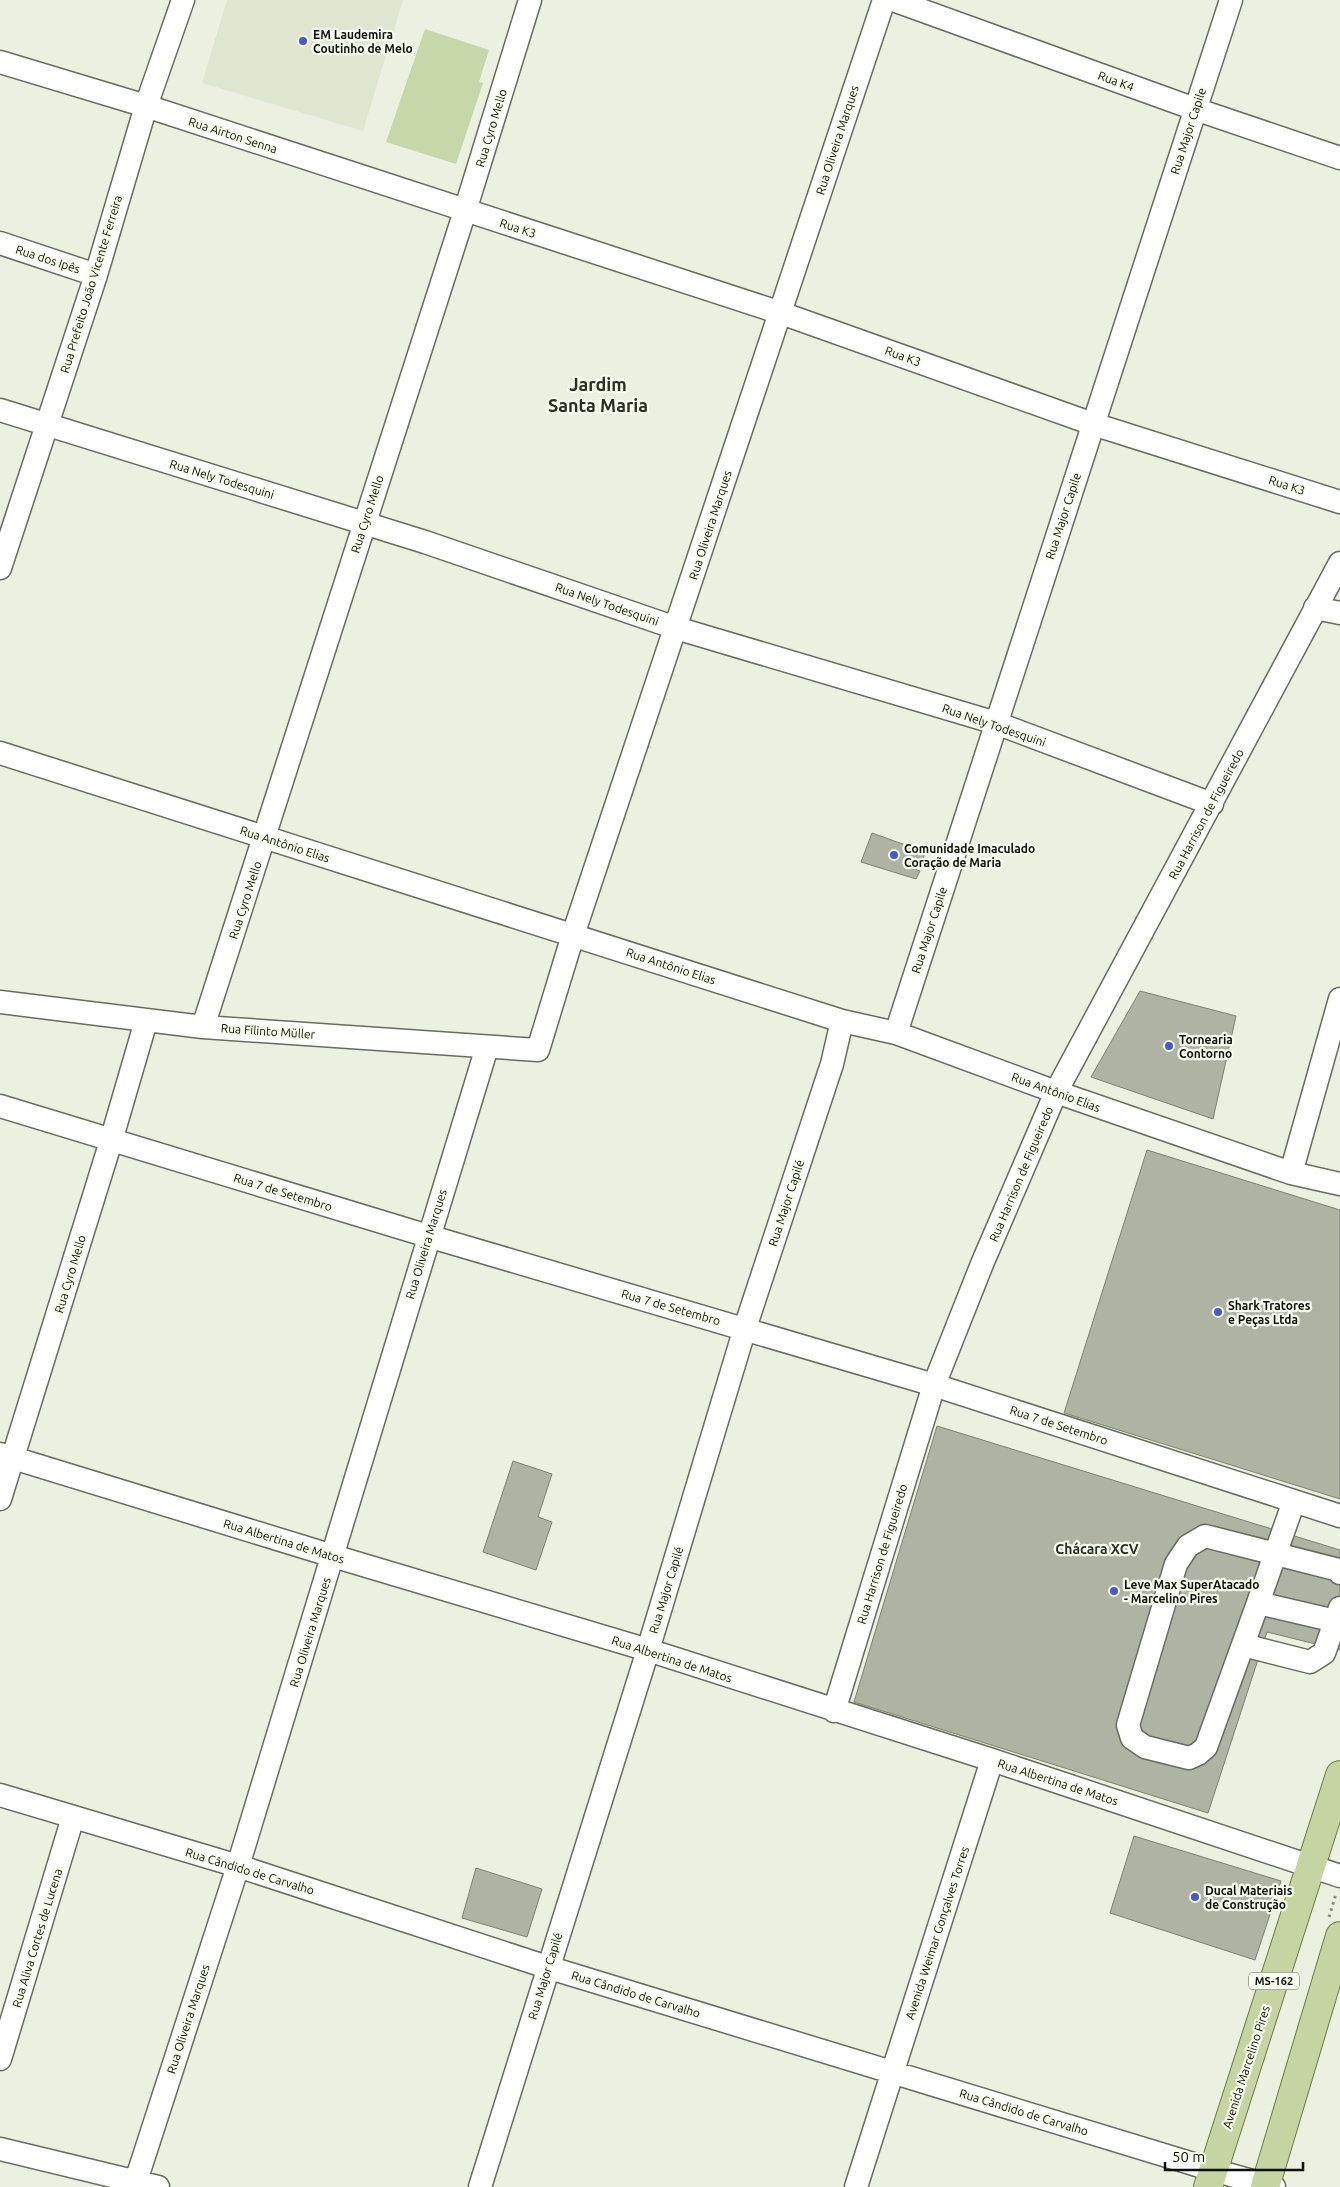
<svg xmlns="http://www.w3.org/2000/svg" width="1340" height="2187" font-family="Ubuntu,sans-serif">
  <rect width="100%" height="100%" fill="#ebf0e1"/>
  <path fill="#dee6cf" d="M227,0H403L363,131L202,83Z"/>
  <path fill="#c7d7a9" d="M425,29L489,50L479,82L483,83L456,164L386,142Z"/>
  <path fill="#aeb3a4" stroke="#7d8274" d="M872,833L925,852L923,860L916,858L912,868L920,871L916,879L861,862Z
    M1140,991L1236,1016L1213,1119L1091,1077Z
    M1147,1150L1340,1210V1499L1064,1413Z
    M937,1426L1340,1550V1650L1267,1632L1208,1813L854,1702Z
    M513,1461L552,1474L538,1517L552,1522L536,1570L483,1552Z
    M1134,1836L1281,1881L1255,1960L1110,1913Z
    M476,1868L542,1889L527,1937L462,1918Z"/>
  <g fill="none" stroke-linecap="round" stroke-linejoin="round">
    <defs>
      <path id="minor" d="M893,0L1195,109L1340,158
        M0,62L146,106L781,313L1093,424L1340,502
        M0,243L96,275
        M0,410L425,542L676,628L996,723L1212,804
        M0,568L96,275L146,106L183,0
        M1315,608L1340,613
        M0,753L842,1021L896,1033L1056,1092L1291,1173L1340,1184
        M0,1002L203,1027L538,1050L573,935L884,0
        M203,1027L465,211L530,0
        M896,1033L1231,0
        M0,1106L428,1236L934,1385L1340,1516
        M1291,1173L1340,999
        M0,1454L333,1556L648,1650L992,1760L1340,1876
        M0,1499L111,1141L146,1021
        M1340,1573L1339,1570L1205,1536L1188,1546L1176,1564L1128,1725L1132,1738L1145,1747L1189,1758L1198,1754L1206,1747L1258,1603L1340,1622
        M1258,1603L1294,1501
        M1243,1645L1310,1662L1324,1653L1340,1608
        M834,1711L934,1385L982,1264L1056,1092L1340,563
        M0,1795L238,1866L547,1967L1213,2170L1274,2187
        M0,2059L73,1817
        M0,2149L158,2187
        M134,2187L238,1866L487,1047
        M480,2187L648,1650L745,1328L832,1064L842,1021
        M856,2187L992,1760"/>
      <path id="major" d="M1208,2187L1340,1775
        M1265,2187L1340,1936"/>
    </defs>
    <use href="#minor" stroke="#686c5f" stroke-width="25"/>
    <use href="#major" stroke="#6b7d44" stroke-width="30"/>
    <path stroke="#888c81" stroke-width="3" stroke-dasharray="2.5 4" stroke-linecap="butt" d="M1329,1917L1336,1894"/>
    <use href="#minor" stroke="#fff" stroke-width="22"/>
    <use href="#major" stroke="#c5d4a1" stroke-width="28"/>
  </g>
  <g fill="#4957cc" stroke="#f8feee" stroke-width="2">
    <circle cx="303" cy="41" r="5"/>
    <circle cx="894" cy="855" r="5"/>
    <circle cx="1169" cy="1046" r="5"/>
    <circle cx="1218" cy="1312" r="5"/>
    <circle cx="1114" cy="1591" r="5"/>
    <circle cx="1195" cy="1897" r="5"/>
  </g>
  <g text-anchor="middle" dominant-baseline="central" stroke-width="4.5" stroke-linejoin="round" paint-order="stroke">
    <rect fill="#f8feee" stroke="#54574e" stroke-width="1" x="1249" y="1972.5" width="50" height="17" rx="4"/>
    <g font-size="11" font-weight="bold" fill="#0d0f09">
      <text x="1274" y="1981">MS-162</text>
    </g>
    <g font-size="12" font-weight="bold" fill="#0d0f09" stroke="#f8feee" text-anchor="start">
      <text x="313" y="34">EM Laudemira<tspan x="313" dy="14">Coutinho de Melo</tspan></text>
      <text x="904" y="848">Comunidade Imaculado<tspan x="904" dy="14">Coração de Maria</tspan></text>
      <text x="1179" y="1039">Tornearia<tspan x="1179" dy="14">Contorno</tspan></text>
      <text x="1228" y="1305">Shark Tratores<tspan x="1228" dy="14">e Peças Ltda</tspan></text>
      <text x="1124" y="1584">Leve Max SuperAtacado<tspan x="1124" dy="14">- Marcelino Pires</tspan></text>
      <text x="1205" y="1890">Ducal Materiais<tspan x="1205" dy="14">de Construção</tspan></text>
    </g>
    <g font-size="12" fill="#0d0f09" stroke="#f8feee">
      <text transform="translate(1116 81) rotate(20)">Rua K4</text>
      <text transform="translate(491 128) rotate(-73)">Rua Cyro Mello</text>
      <text transform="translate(1188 131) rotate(-72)">Rua Major Capile</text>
      <text transform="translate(233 135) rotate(18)">Rua Airton Senna</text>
      <text transform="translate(837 140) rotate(-72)">Rua Oliveira Marques</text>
      <text transform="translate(518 228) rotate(18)">Rua K3</text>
      <text transform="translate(48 259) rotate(18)">Rua dos Ipês</text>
      <text transform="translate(91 284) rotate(-73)">Rua Prefeito João Vicente Ferreira</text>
      <text transform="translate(903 356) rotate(20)">Rua K3</text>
      <text transform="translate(222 479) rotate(17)">Rua Nely Todesquini</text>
      <text transform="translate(1287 485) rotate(18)">Rua K3</text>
      <text transform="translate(367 514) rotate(-72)">Rua Cyro Mello</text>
      <text transform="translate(1063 516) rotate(-72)">Rua Major Capile</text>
      <text transform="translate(710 525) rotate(-72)">Rua Oliveira Marques</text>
      <text transform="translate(607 604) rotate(19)">Rua Nely Todesquini</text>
      <text transform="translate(994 725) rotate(19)">Rua Nely Todesquini</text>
      <text transform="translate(1206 814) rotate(-62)">Rua Harrison de Figueiredo</text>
      <text transform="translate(285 844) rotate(18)">Rua Antônio Elias</text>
      <text transform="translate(245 900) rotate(-72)">Rua Cyro Mello</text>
      <text transform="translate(929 930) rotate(-72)">Rua Major Capile</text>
      <text transform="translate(671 966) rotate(18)">Rua Antônio Elias</text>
      <text transform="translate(268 1031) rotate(4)">Rua Filinto Müller</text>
      <text transform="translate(1056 1092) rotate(20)">Rua Antônio Elias</text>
      <text transform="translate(1021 1174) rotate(-67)">Rua Harrison de Figueiredo</text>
      <text transform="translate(283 1192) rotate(17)">Rua 7 de Setembro</text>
      <text transform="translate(786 1203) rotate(-72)">Rua Major Capilé</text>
      <text transform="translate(426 1244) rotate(-73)">Rua Oliveira Marques</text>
      <text transform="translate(70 1274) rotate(-73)">Rua Cyro Mello</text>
      <text transform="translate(671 1307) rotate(16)">Rua 7 de Setembro</text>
      <text transform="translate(1059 1425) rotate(18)">Rua 7 de Setembro</text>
      <text transform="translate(284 1541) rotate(17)">Rua Albertina de Matos</text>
      <text transform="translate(882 1554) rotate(-73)">Rua Harrison de Figueiredo</text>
      <text transform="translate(666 1590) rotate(-73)">Rua Major Capilé</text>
      <text transform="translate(310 1632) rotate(-73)">Rua Oliveira Marques</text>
      <text transform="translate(672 1659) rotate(18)">Rua Albertina de Matos</text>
      <text transform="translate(1058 1782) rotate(18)">Rua Albertina de Matos</text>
      <text transform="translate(250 1871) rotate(17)">Rua Cândido de Carvalho</text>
      <text transform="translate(937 1933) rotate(-72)">Avenida Weimar Gonçalves Torres</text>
      <text transform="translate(37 1938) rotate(-73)">Rua Aliva Cortes de Lucena</text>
      <text transform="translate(545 1976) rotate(-73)">Rua Major Capilé</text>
      <text transform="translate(636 1994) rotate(17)">Rua Cândido de Carvalho</text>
      <text transform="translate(188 2019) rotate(-72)">Rua Oliveira Marques</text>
      <text transform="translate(1246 2067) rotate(-72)">Avenida Marcelino Pires</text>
      <text transform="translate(1024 2112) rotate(17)">Rua Cândido de Carvalho</text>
    </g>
    <g font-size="14" font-weight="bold" fill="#2a2e23" stroke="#f8feee">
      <text x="1097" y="1549">Chácara XCV</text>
    </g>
    <g font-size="18" font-weight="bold" fill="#2a2e23" stroke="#f8feee">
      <text x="598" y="384">Jardim<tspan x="598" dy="21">Santa Maria</tspan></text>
    </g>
  </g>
  <path d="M1165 2162v8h138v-8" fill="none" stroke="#0d0f09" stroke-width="2.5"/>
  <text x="1172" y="2162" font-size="15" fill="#0d0f09" stroke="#f8feee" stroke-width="4" paint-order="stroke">50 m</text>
</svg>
